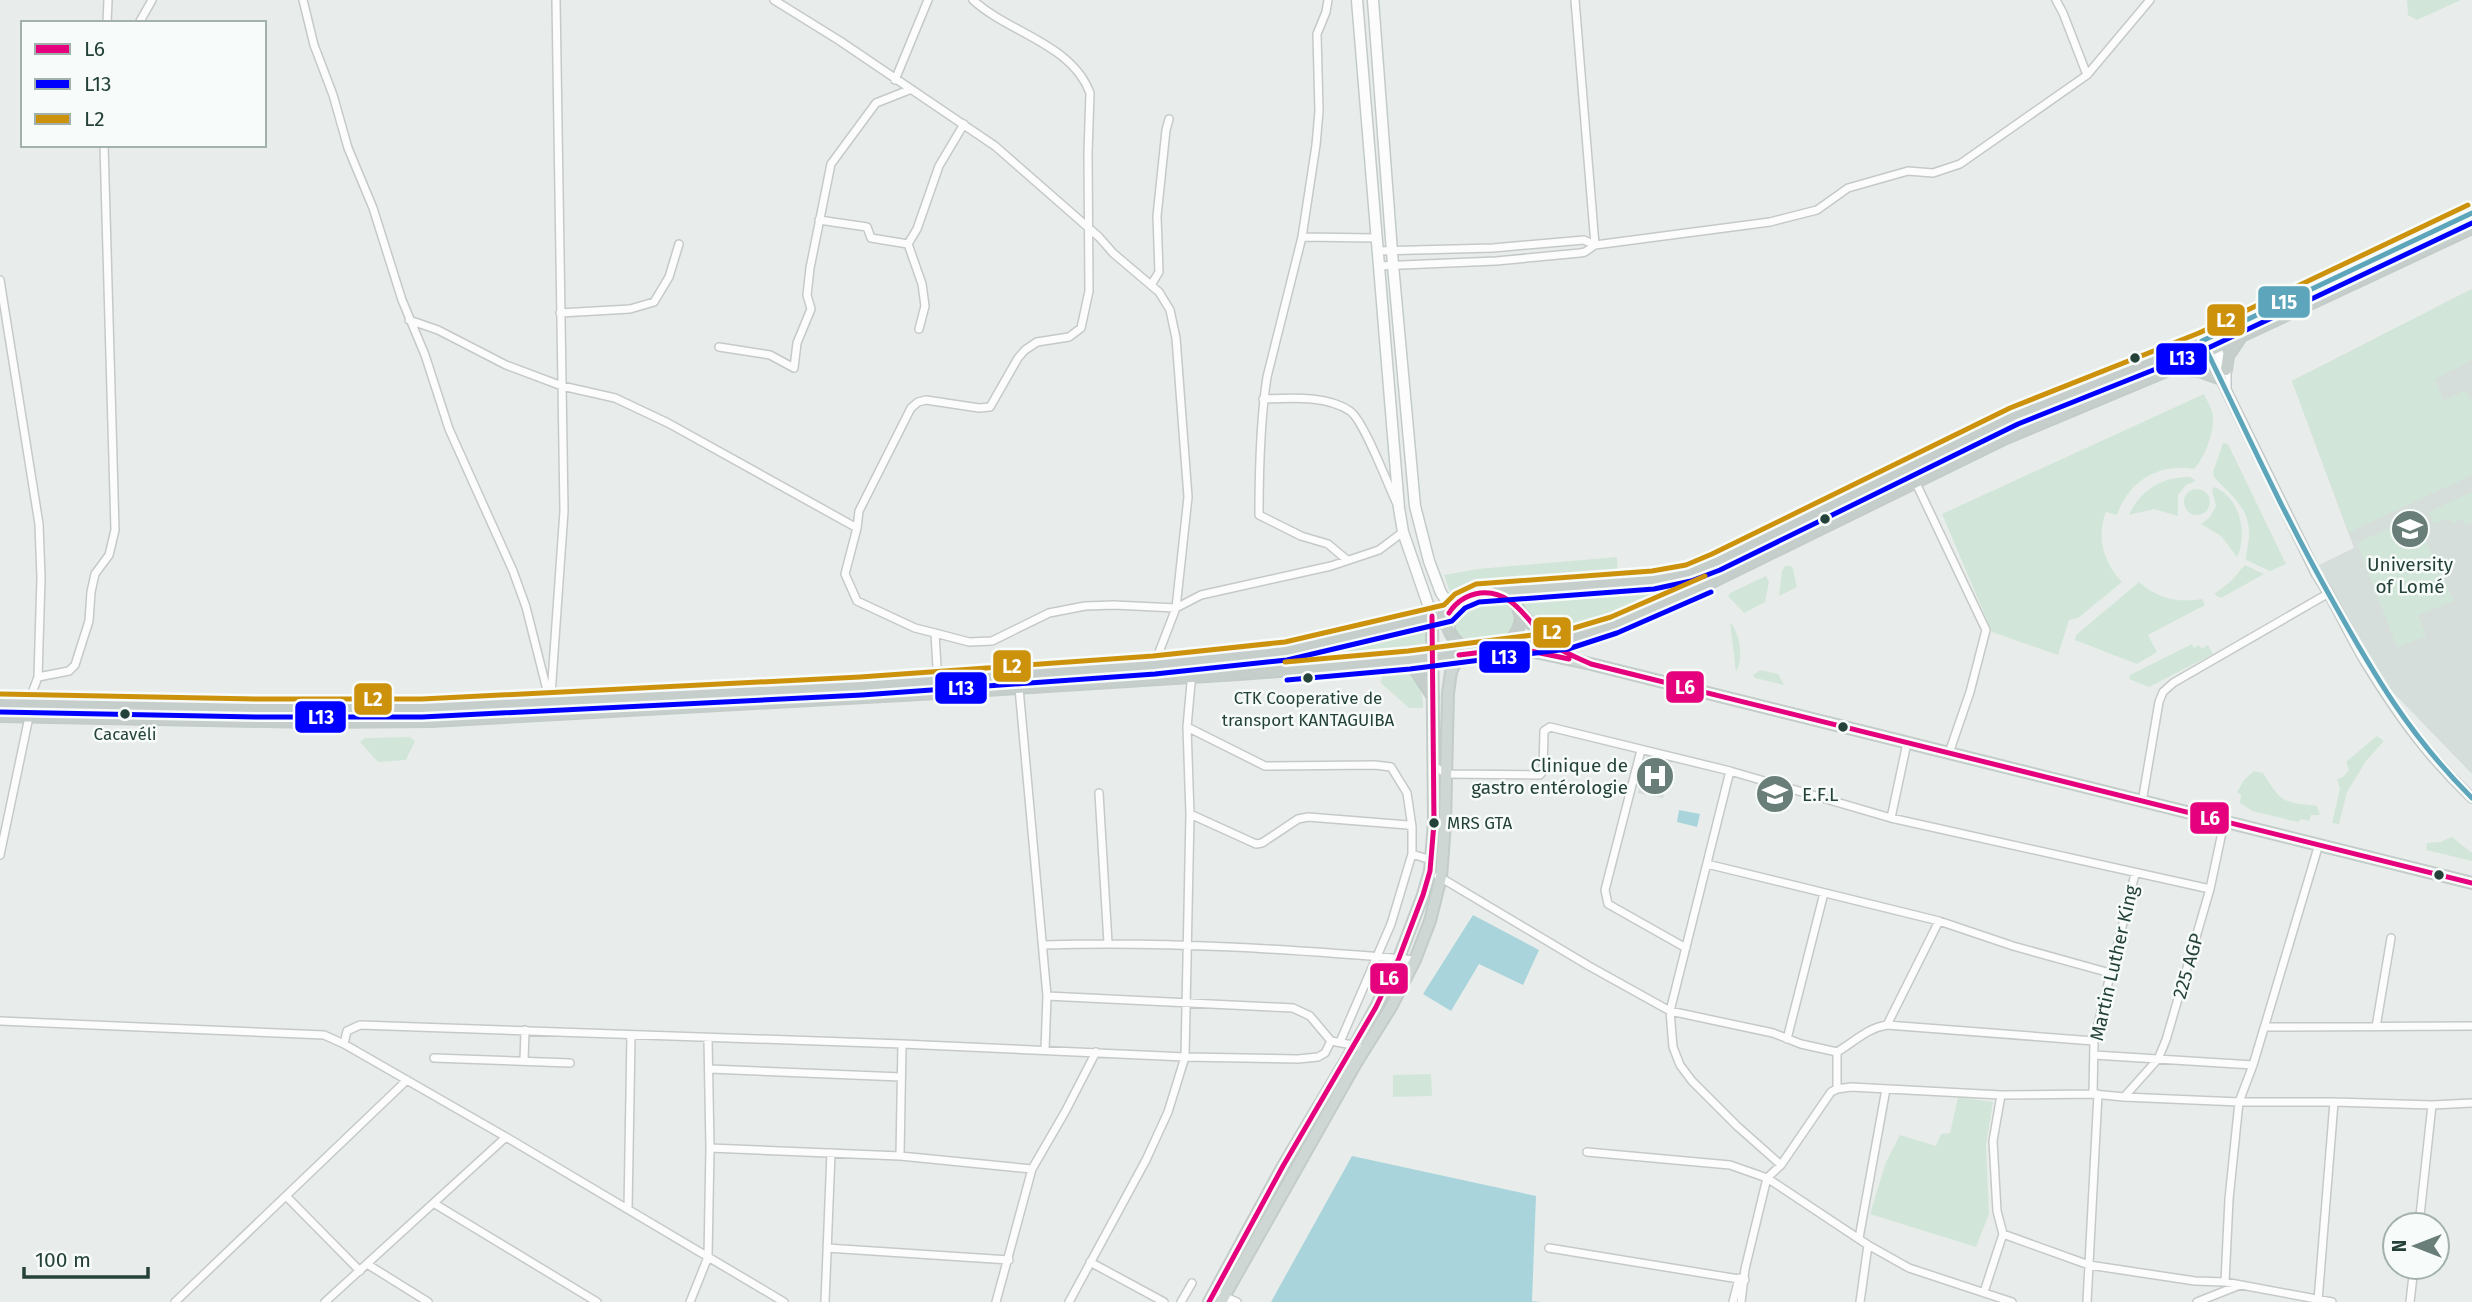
<svg xmlns="http://www.w3.org/2000/svg" width="2472" height="1302" font-family="'Fira Sans',sans-serif">
  <rect width="100%" height="100%" fill="#e8edeb"/>
  <path fill="#d6dedb" d="M2472,289V774L2378,677L2319,565L2354,548L2292,381Z
    M1647,755L1672,760L1663,798L1638,793Z"/>
  <path fill="#d1e6d8" d="M2407,0H2461L2417,20L2408,15Z
    M2472,216V219L2217,340V339Z
    M2472,289V360L2435,379L2443,401L2466,390L2472,402V475L2349,532L2292,381Z
    M2194,349L2016,423L1709,574L1757,548L2015,421Z
    M2204,394C2207,401 2212,408 2213,416C2214,433 2205,457 2194,469C2159,463 2129,481 2117,515L2106,512C2096,538 2104,563 2122,582L2078,618L2069,620L2058,655L1992,632L1942,514Z
    M2223,443L2228,444L2286,564L2270,571L2246,560C2246,553 2248,546 2249,538C2251,508 2231,496 2214,477L2213,472Z
    M2190,477L2196,481L2186,485L2178,495V516L2154,509L2129,515C2141,489 2162,477 2190,477Z
    M2214,487C2240,497 2248,533 2237,557L2221,536L2201,524L2210,517L2216,506L2212,490Z
    M2184 502a13 13 0 1 1 26 0a13 13 0 1 1-26 0Z
    M2472,492V522L2465,525L2462,519L2453,523L2449,518L2434,524L2429,512Z
    M2411,519L2417,522L2454,601L2418,615L2426,636L2397,647L2357,543Z
    M1617,557L1618,574L1512,580L1451,595L1444,575L1478,569Z
    M2245,565L2264,574L2221,598L2214,594L2230,582Z
    M1785,566H1791L1793,569L1797,587L1779,596L1782,571Z
    M1705,574L1707,576C1658,601 1606,624 1553,635L1539,626L1513,596L1516,594L1664,585L1684,582Z
    M1766,576L1769,582L1765,602L1744,613L1728,596L1730,593Z
    M2139,582C2158,599 2178,603 2202,599L2205,605L2148,635L2157,652L2137,664L2075,640L2076,635Z
    M1496,597C1510,605 1517,611 1514,628C1471,681 1416,602 1496,597Z
    M1427,619C1428,631 1431,645 1424,654L1291,663L1290,658L1317,654Z
    M1730,622C1740,633 1744,659 1736,672Z
    M2192,644L2194,648L2199,645L2202,649L2208,645L2213,654L2149,687L2129,679L2130,675Z
    M1387,669C1393,669 1400,668 1405,669C1418,673 1424,696 1423,708H1409L1381,683L1382,672Z
    M1760,670L1778,674L1784,685L1755,678L1753,675Z
    M2377,736L2384,741L2366,761L2347,792L2339,824L2332,823L2340,789L2337,779L2343,777L2349,770L2346,762Z
    M410,737L415,741L406,760L378,762L360,742L365,738Z
    M2254,771L2263,773C2282,803 2282,802 2317,806L2320,815H2311L2309,821L2301,819L2298,822L2252,811L2240,803L2241,795L2237,792L2244,780Z
    M2452,837L2472,853V861L2426,850L2427,843L2440,842Z
    M1431,1074L1432,1096L1393,1097V1075Z
    M1958,1097L1993,1102L1986,1145L1989,1214L1976,1247L1870,1214L1886,1162L1900,1135L1936,1146L1941,1134L1950,1133Z"/>
  <path fill="#a9d4db" d="M1679,810L1700,814L1697,827L1677,822Z
    M1473,915L1539,950L1523,985L1479,964L1451,1011L1423,994Z
    M1352,1156L1536,1196L1532,1301L1540,1302H1271Z"/>
  <g fill="none" stroke-linecap="round" stroke-linejoin="round">
    <defs>
      <path id="minor" d="M303,0L314,45L333,95L348,148L373,208L402,300L425,355L449,429L513,571L526,607L550,702L551,715
        M774,0L840,41L995,146L1099,237L1113,253L1159,292L1170,310L1176,338L1188,497L1176,608L1154,665
        M1328,0L1326,12L1317,34L1319,111L1316,145L1302,237L1267,377C1260,422 1259,469 1259,515L1301,536L1328,544L1347,560
        M1575,0L1595,245
        M2056,0L2063,13L2087,75
        M107,23L108,0
        M139,23L152,0
        M895,80L928,0
        M819,220L867,227L871,238L908,244
        M1302,237L1376,238
        M1377,251L1493,248L1584,240L1595,245
        M1378,266L1496,261L1580,253L1585,252L1595,245L1770,222L1817,210L1848,188L1908,171L1933,173L1960,164L2087,75L2150,0
        M0,280L39,524L41,578L38,677L32,693L29,717L0,855
        M1151,285L1159,272L1157,216L1166,130L1169,119
        M560,313L630,309L654,302L669,277L679,244
        M409,320L438,330L506,365L562,386L615,398L668,423L857,528L845,574L857,601L915,628L935,633L938,685
        M919,329L925,306L922,284L908,244L917,229L939,166L964,124
        M719,347L770,355L794,368L797,343L811,309L807,295L810,268L831,164L876,103L909,90
        M1263,399C1290,398 1327,395 1350,411C1364,421 1388,485 1397,504
        M1915,481L1986,630L1970,692L1949,753
        M857,528L859,511L911,408L918,402L926,400L979,408L990,407L1018,358L1025,350L1037,342L1069,337L1081,328L1089,291L1088,153L1090,93C1072,44 1009,33 973,0
        M935,633L969,642L992,641L1049,613L1085,606L1114,605L1176,608L1201,595L1331,566L1379,550L1403,532
        M38,677L69,671L75,665L89,621L91,592L95,574L109,555L115,530L104,145
        M1019,688L1047,996L1045,1050
        M551,695L564,511L556,0
        M1187,727L1265,766L1375,765L1391,767L1407,793L1412,827
        M1641,750L1605,890L1608,904L1686,948
        M1435,767L1447,774L1540,775L1543,771L1544,731L1550,727L1730,771L1891,818L2210,889
        M1730,771L1670,1011L1673,1047L1680,1065L1692,1081L1737,1126L1781,1165
        M1099,793L1108,943
        M2142,802L2159,702L2163,692L2173,683L2329,593
        M1190,814L1256,844L1262,843L1298,819L1308,817L1408,825L1412,827V854L1431,860
        M1891,818L1907,743
        M1707,864L1939,921L2013,946L2110,973
        M1438,876L1589,966L1670,1011L1773,1033L1801,1044L1837,1052C1854,1042 1867,1028 1887,1025L2094,1041
        M1043,945C1166,941 1291,949 1415,960
        M1047,996L1293,1008L1310,1016L1331,1041L1358,1046
        M0,1021L324,1035L344,1044L506,1137L784,1302
        M1887,1025L1939,921
        M2265,1027L2472,1026
        M2376,1027L2391,938
        M1787,1039L1824,893
        M1340,1042L1391,924L1412,854
        M344,1044L347,1031L360,1025L902,1044L1185,1057L1298,1059L1318,1057L1325,1053L1331,1041
        M1837,1052V1089
        M2094,1055L2253,1065
        M434,1058L570,1063
        M524,1061L525,1030
        M710,1069L901,1077
        M2093,1094L2094,1041L2135,874
        M2124,1097L2158,1059L2166,1040L2210,889L2224,823
        M710,1148L900,1156L1032,1169
        M1587,1152L1730,1165L1767,1178L1868,1245L1909,1268L2012,1302
        M900,1156L902,1044
        M287,1197L360,1271
        M435,1204L597,1302
        M628,1209L631,1036
        M2419,1225L2432,1105
        M2003,1234L2089,1265L2195,1281L2225,1282L2332,1302
        M1859,1238L1886,1089
        M827,1248L1009,1260
        M1549,1248L1745,1280
        M1090,1262L1164,1302
        M367,1264L428,1302
        M2225,1282L2229,1199L2239,1102L2253,1065L2319,844
        M1984,1292L2003,1234L1997,1211L1993,1141L2001,1095
        M1221,1295L1237,1302
        M2318,1301L2334,1102
        M175,1302L407,1080
        M325,1302L506,1137
        M690,1302L708,1257L710,1148L708,1039
        M825,1302L831,1153
        M996,1302L1032,1169L1065,1112L1096,1052
        M1069,1302L1146,1160L1168,1112L1185,1057L1190,814L1187,727L1193,661
        M1181,1302L1192,1283
        M1733,1302L1739,1278
        M1741,1302L1745,1269L1767,1178L1781,1165L1831,1092L1837,1089L1851,1087L2001,1095L2093,1094L2124,1097L2239,1102H2334L2432,1105L2472,1103
        M1860,1302L1868,1245
        M2087,1302L2098,1094
        M2197,1302L2240,1285
        M2410,1302L2414,1267"/>
      <path id="tertiary" d="M2202,341L2317,575C2336,603 2349,635 2367,664C2399,716 2428,756 2472,798
        M2214,343L2226,370V388"/>
      <path id="secondary" d="M1357,0L1399,508L1403,532L1432,616L1449,627
        M1373,0L1393,265L1415,506L1429,561L1441,593L1452,608"/>
      <path id="primary" d="M1519,611L1550,643L1572,656
        M1516,648L1591,664L2472,883
        M1209,1302L1283,1166L1355,1045L1376,1007L1399,958L1423,895L1430,871L1434,823L1432,616
        M1221,1302L1356,1063L1391,1007L1415,960L1430,921L1441,877L1445,824L1448,693L1451,672L1459,655"/>
      <path id="trunk" d="M2174,369L2199,371L2221,379
        M2226,370L2228,356L2240,338
        M1488,592L1653,580L1689,573L1716,562L2014,416L2202,341L2472,213
        M1488,592C1560,601 1496,683 1457,642C1431,615 1463,595 1488,592Z
        M1496,650L1578,637L1639,615L1708,584L2006,438L2171,369L2472,228
        M1409,660L1433,697
        M0,703L257,708H422L861,686L1154,665L1286,651L1449,613
        M0,716L313,722L431,721L938,693L1239,674L1397,662L1472,652"/>
    </defs>
    <use href="#minor" stroke="#c5cac8" stroke-width="10"/>
    <use href="#tertiary" stroke="#c5cac8" stroke-width="12"/>
    <use href="#secondary" stroke="#c3cbc8" stroke-width="13"/>
    <use href="#primary" stroke="#c3ccc9" stroke-width="14"/>
    <use href="#trunk" stroke="#c3ccc9" stroke-width="14"/>
    <use href="#minor" stroke="#fcfcfc" stroke-width="7"/>
    <use href="#tertiary" stroke="#fcfcfc" stroke-width="9"/>
    <use href="#secondary" stroke="#fcfcfc" stroke-width="10"/>
    <use href="#primary" stroke="#cfd7d5" stroke-width="10"/>
    <use href="#trunk" stroke="#c6cecc" stroke-width="10"/>
    <defs>
      <path id="bus-1" d="M1449,613C1456,602 1467,595 1480,593C1515,589 1529,626 1552,644C1564,653 1578,658 1591,664L2472,883
        M1459,655L1516,648L1569,659
        M1209,1302L1283,1166L1376,1007L1399,958L1423,895L1430,871L1434,823L1432,616"/>
      <path id="bus-2" d="M1287,680L1410,669L1568,649L1617,633L1711,592
        M0,712L257,717H422L862,695L1155,674L1287,660L1452,621L1465,608L1479,602L1654,589L1691,581L1720,570L2018,424L2206,349L2472,223"/>
      <path id="bus-3" d="M1285,662L1408,651L1564,631L1611,617L1705,576
        M0,694L257,699H422L860,677L1153,656L1285,642L1444,605L1455,594L1476,584L1652,571L1686,565L1712,554L2010,408L2199,333L2468,205"/>
      <path id="bus-4" d="M2472,213L2202,341C2244,427 2284,515 2331,598C2374,675 2409,735 2472,798"/>
    </defs>
    <use href="#bus-1" stroke="#f7fbf9" stroke-width="10"/>
    <use href="#bus-2" stroke="#f7fbf9" stroke-width="10"/>
    <use href="#bus-3" stroke="#f7fbf9" stroke-width="10"/>
    <use href="#bus-4" stroke="#f7fbf9" stroke-width="10"/>
    <use href="#bus-1" stroke="#e5007d" stroke-width="5"/>
    <use href="#bus-2" stroke="#00f" stroke-width="5"/>
    <use href="#bus-3" stroke="#cd920c" stroke-width="5"/>
    <use href="#bus-4" stroke="#5ca5ba" stroke-width="5"/>
  </g>
  <defs>
    <symbol id="university-disc" viewBox="-11 -11 22 22"><circle r="9.5" fill="#697e78" stroke="#f7fbf9"/><path d="M0-5L7-2L0 1L-7-2ZM-4 1L0 2.5L4 1V4Q0 6-4 4Z" fill="#fff"/></symbol>
    <symbol id="hospital-disc" viewBox="-11 -11 22 22"><circle r="9.5" fill="#697e78" stroke="#f7fbf9"/><path d="M-5-5h3v3.5h4V-5h3V5h-3V1.5h-4V5h-3Z" fill="#fff"/></symbol>
  </defs>
  <g fill-rule="evenodd">
    <use href="#university-disc" x="2388" y="507" width="44" height="44"/>
    <use href="#hospital-disc" x="1633" y="754" width="44" height="44"/>
    <use href="#university-disc" x="1753" y="772" width="44" height="44"/>
  </g>
  <g fill="#24423a" stroke="#f7fbf9" stroke-width="2.5">
    <circle cx="2135" cy="358" r="6"/>
    <circle cx="1825" cy="519" r="6"/>
    <circle cx="1308" cy="678" r="6"/>
    <circle cx="125" cy="714" r="6"/>
    <circle cx="1843" cy="727" r="6"/>
    <circle cx="1434" cy="823" r="6"/>
    <circle cx="2439" cy="875" r="6"/>
  </g>
  <g text-anchor="middle" dominant-baseline="central" stroke-width="5" stroke-linejoin="round" paint-order="stroke">
    <g font-size="17" fill="#24423a" stroke="#f7fbf9">
      <text x="1308" y="698">CTK Cooperative de<tspan x="1308" dy="22">transport KANTAGUIBA</tspan></text>
      <text x="125" y="734">Cacavéli</text>
      <text x="1447" y="823" text-anchor="start">MRS GTA</text>
    </g>
    <g font-size="19" fill="#24423a" stroke="#f7fbf9">
      <text x="2410" y="564">University<tspan x="2410" dy="22">of Lomé</tspan></text>
      <text x="1628" y="765" text-anchor="end">Clinique de<tspan x="1628" dy="22">gastro entérologie</tspan></text>
      <text x="1802" y="794" text-anchor="start">E.F.L</text>
    </g>
    <g font-size="19" fill="#24423a" stroke="#f7fbf9">
      <text transform="translate(2114 963) rotate(-77)">Martin Luther King</text>
      <text transform="translate(2188 966) rotate(-74)">225 AGP</text>
    </g>
  </g>
  <g stroke="#f7fbf9" stroke-width="2.5">
    <rect x="2257" y="285" width="54" height="34" rx="7" fill="#5ca5ba"/>
    <rect x="2206" y="303" width="40" height="34" rx="7" fill="#cd920c"/>
    <rect x="2155" y="342" width="53" height="34" rx="7" fill="#00f"/>
    <rect x="1532" y="616" width="40" height="33" rx="7" fill="#cd920c"/>
    <rect x="1478" y="640" width="53" height="34" rx="7" fill="#00f"/>
    <rect x="992" y="649" width="40" height="34" rx="7" fill="#cd920c"/>
    <rect x="1665" y="670" width="40" height="34" rx="7" fill="#e5007d"/>
    <rect x="934" y="671" width="54" height="34" rx="7" fill="#00f"/>
    <rect x="353" y="682" width="40" height="34" rx="7" fill="#cd920c"/>
    <rect x="294" y="700" width="53" height="34" rx="7" fill="#00f"/>
    <rect x="2189" y="801" width="41" height="34" rx="7" fill="#e5007d"/>
    <rect x="1369" y="962" width="40" height="33" rx="7" fill="#e5007d"/>
  </g>
  <g font-size="19" text-anchor="middle" font-weight="bold" fill="#fff">
    <text x="2284" y="309">L15</text>
    <text x="2226" y="327">L2</text>
    <text x="2182" y="365">L13</text>
    <text x="1552" y="639">L2</text>
    <text x="1504" y="664">L13</text>
    <text x="1012" y="673">L2</text>
    <text x="1685" y="694">L6</text>
    <text x="961" y="695">L13</text>
    <text x="373" y="706">L2</text>
    <text x="321" y="724">L13</text>
    <text x="2210" y="825">L6</text>
    <text x="1389" y="985">L6</text>
  </g>
  <rect x="21" y="21" width="245" height="126" fill="#f7fbf9" stroke="#a3b1ad" stroke-width="2"/>
  <rect x="35" y="44" width="35" height="10" fill="#e5007d" stroke="#a3b1ad" stroke-width="2"/>
  <text x="84" y="56" font-size="21" fill="#24423a">L6</text>
  <rect x="35" y="79" width="35" height="10" fill="#0000ff" stroke="#a3b1ad" stroke-width="2"/>
  <text x="84" y="91" font-size="21" fill="#24423a">L13</text>
  <rect x="35" y="114" width="35" height="10" fill="#cd920c" stroke="#a3b1ad" stroke-width="2"/>
  <text x="84" y="126" font-size="21" fill="#24423a">L2</text>
  <g transform="translate(2416 1246) rotate(270)"><circle r="33" fill="#f7fbf9" stroke="#a3b1ad" stroke-width="2"/>
  <path d="M0-5L12 26L0 18L-12 26Z" fill="#697e78"/>
  <text y="-10" font-size="19" font-weight="bold" text-anchor="middle" fill="#24423a">N</text>
  </g>
  <path d="M24 1267v10h124v-10" fill="none" stroke="#24423a" stroke-width="3.5"/>
  <text x="35" y="1267" font-size="21" fill="#24423a" stroke="#f7fbf9" stroke-width="5" paint-order="stroke">100 m</text>
</svg>
